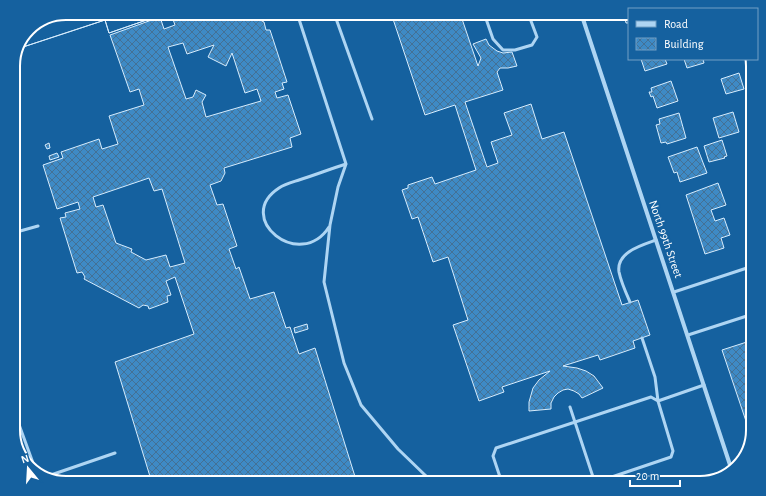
<svg xmlns="http://www.w3.org/2000/svg" width="766" height="496" font-family="'Alegreya Sans',sans-serif">
  <defs>
    <pattern id="building-cross-hatch" width="8" height="8" patternUnits="userSpaceOnUse"><rect width="8" height="8" fill="#3e8ac5"/><path d="M0 0l8 8M0 8l8-8" fill="none" stroke="#447195"/></pattern>
  </defs>
  <rect width="100%" height="100%" fill="#15619f"/>
  <path fill="url(#building-cross-hatch)" stroke="#d6ecfd" fill-rule="evenodd" d="M66,13H164V14L109,33L105,20L20,48L29,28Z
    M66,13H164V14L109,33L105,20L20,48L29,28Z
    M175,13H246L264,22L266,30H270L287,82L282,83L284,89L275,92L277,98L288,95L301,134L290,138L292,147L224,168L225,173L221,181L210,185L217,205L223,204L237,246L229,249L236,269L239,267L250,299L274,292L286,328L290,327L299,354L315,348L357,483H152L115,362L194,334L175,277L166,281L171,295L167,296L168,302L149,309L148,306L143,305L139,308L84,279L85,277L82,272L77,273L60,218L66,217L65,213L80,209L78,202L57,209L43,165L63,158L61,152L99,139L102,149L118,144L109,116L144,105L139,89L130,92L110,35L160,17L164,29L175,25L171,14ZM183,43L187,54L214,45L208,57L226,66L232,53L245,93L257,89L261,101L206,117L202,102L206,95L196,90L193,97L186,99L168,47ZM149,178L154,191L162,189L185,263L170,267L166,255L146,260L131,252L132,249L116,243L103,205L96,207L93,197Z
    M391,13H460L478,66L481,58L473,44L486,39L489,45L497,51L503,53L512,52L517,66L508,68H500L497,72L503,90L465,102L487,167L498,163L491,142L512,135L504,113L531,104L542,139L564,132L622,305L638,300L650,335L633,341L635,348L600,360L598,355L563,366L577,368L586,371L594,376L603,388L582,398L579,394L574,391L568,389L563,390L558,393L554,397L551,403V409L529,411V402L533,388L539,380L550,371L502,387L504,392L479,401L453,325L468,320L448,257L433,262L418,217L412,219L402,190L408,188V185L432,177L435,184L476,170L455,105L425,115Z
    M629,14V23H626L625,19L628,18L627,15Z
    M641,59H665L667,64L645,71Z
    M684,59H703L704,63L687,68Z
    M739,73L744,89L726,94L721,79Z
    M671,81L678,101L657,108L653,96L651,97L649,92H652L651,88Z
    M733,112L739,132L719,138L713,118Z
    M679,113L686,138L667,144L666,142L661,143L656,125L660,124L659,119Z
    M722,140L727,156L724,157L725,158L709,162L704,146Z
    M49,143L50,148L47,149L45,145Z
    M697,147L707,173L680,182L677,172L674,173L668,157Z
    M57,153L59,157L50,160L49,156Z
    M718,183L726,205L711,210L715,221L724,218L730,235L721,238L724,248L705,254L686,195Z
    M307,324L308,329L295,333L294,328Z
    M753,340V431L751,436L722,350Z"/>
  <g fill="none" stroke-linecap="round" stroke-linejoin="round">
    <path stroke="#aed5f3" stroke-width="3" d="M297,13L346,164L338,187L330,225L324,282L344,363L361,405L398,449L426,476L431,483
      M334,13L372,119
      M484,13L493,39L503,50H515L532,45L537,37L528,13
      M329,227C300,272 233,218 279,188C285,184 293,182 299,180C315,175 330,169 346,164
      M13,233L38,226
      M674,292L753,266
      M630,302C626,293 621,282 619,272C616,252 642,245 656,240
      M688,335L753,314
      M642,338L655,377L658,401L704,385
      M570,407L595,483
      M13,408L37,474
      M45,477L115,453
      M502,483L493,456L496,448L651,397L658,401L673,451L671,457L594,483"/>
    <path stroke="#aed5f3" stroke-width="4" d="M581,13L732,471"/>
  </g>
  <g text-anchor="middle" dominant-baseline="central" stroke-width="4" stroke-linejoin="round" paint-order="stroke">
    <g font-size="12" fill="#fff" stroke="#15619f">
      <text transform="translate(666 239) rotate(71)">North 99th Street</text>
    </g>
  </g>
  <path d="M0 0H766V496H0ZM66 20H700A46 46 0 0 1 746 66V430A46 46 0 0 1 700 476H66A46 46 0 0 1 20 430V66A46 46 0 0 1 66 20Z" fill="#15619f" fill-rule="evenodd"/>
  <path fill="none" stroke="#fff" stroke-width="2" d="M66 20H700A46 46 0 0 1 746 66V430A46 46 0 0 1 700 476H66A46 46 0 0 1 20 430V66A46 46 0 0 1 66 20Z"/>
  <rect x="628" y="8" width="130" height="52" fill="#15619f" stroke="#73a0c5"/>
  <rect x="636" y="21" width="20" height="6" fill="#aed5f3" stroke="#73a0c5"/>
  <text x="664" y="28" font-size="12" fill="#ffffff">Road</text>
  <rect x="636" y="38" width="20" height="12" fill="url(#building-cross-hatch)" stroke="#73a0c5"/>
  <text x="664" y="48" font-size="12" fill="#ffffff">Building</text>
  <g transform="translate(28 468) rotate(342)" stroke="#15619f" stroke-width="3" paint-order="stroke">
  <path d="M0-3L7 15L0 10L-7 15Z" fill="#ffffff"/>
  <text y="-6" font-size="11" font-weight="bold" text-anchor="middle" fill="#ffffff">N</text>
  </g>
  <path d="M630 480v6h50v-6" fill="none" stroke="#ffffff" stroke-width="2"/>
  <text x="636" y="480" font-size="12" fill="#ffffff" stroke="#15619f" stroke-width="3" paint-order="stroke">20 m</text>
</svg>
